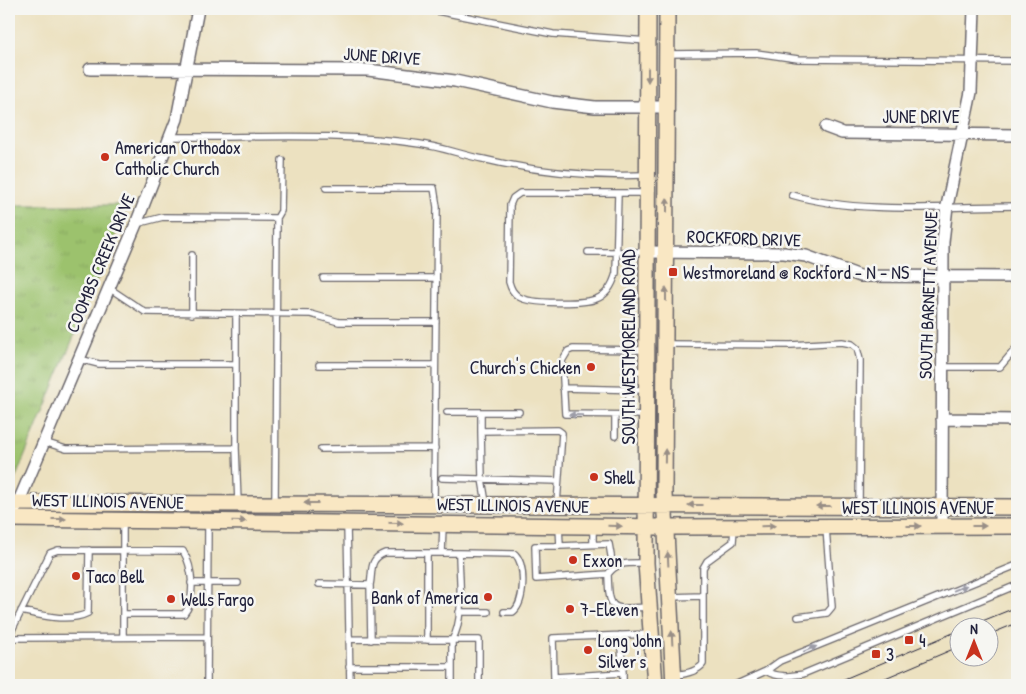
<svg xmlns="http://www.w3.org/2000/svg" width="1026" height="694" font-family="'Patrick Hand',sans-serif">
  <defs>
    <pattern id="park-tufts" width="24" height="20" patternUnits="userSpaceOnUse" patternTransform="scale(1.25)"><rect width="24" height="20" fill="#9cc26d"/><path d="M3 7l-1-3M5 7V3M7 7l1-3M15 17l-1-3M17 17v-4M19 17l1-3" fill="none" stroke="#86a65f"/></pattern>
  </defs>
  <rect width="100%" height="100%" fill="#f6f6f2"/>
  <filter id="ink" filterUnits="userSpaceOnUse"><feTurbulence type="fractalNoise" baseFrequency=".02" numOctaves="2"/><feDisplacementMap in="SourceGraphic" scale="10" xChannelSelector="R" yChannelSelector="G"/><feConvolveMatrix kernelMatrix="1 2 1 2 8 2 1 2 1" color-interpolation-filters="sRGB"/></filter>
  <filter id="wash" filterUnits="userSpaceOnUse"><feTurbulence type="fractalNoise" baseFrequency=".0096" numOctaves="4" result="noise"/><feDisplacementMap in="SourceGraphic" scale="20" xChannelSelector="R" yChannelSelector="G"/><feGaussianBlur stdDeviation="1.12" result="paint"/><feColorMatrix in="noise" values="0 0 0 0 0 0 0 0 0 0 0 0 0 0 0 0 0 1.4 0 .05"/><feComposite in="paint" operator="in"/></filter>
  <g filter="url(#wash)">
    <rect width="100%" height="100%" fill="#ece1c0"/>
    <path fill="url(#park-tufts)" stroke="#5f7254" d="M9,205H128L11,489H9Z"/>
  </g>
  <g filter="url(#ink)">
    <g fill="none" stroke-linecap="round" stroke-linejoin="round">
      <defs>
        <path id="service" d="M427,9L553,34L648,41
          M667,54L756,53L798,59L1017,61
          M170,137C253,138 338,132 420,144C442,147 462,155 483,159C537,172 591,177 645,175
          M326,188H434L437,207L434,503
          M618,193L616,273C613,284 607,295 596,299C583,304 530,304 519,297C513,293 511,289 509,282L510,205L513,198L520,193H647
          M792,195C861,215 945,206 1017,206
          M277,218L281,211L282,160
          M136,224L163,217L277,218L275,503
          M588,252H647
          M323,278H436
          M109,288L145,312L311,314L339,322H436
          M192,314V255
          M667,344L791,345L842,342L852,344L857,348L860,360L859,506
          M629,350V415
          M645,350L573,349L568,351L562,361L565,414L646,415
          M79,359L99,364H236V314
          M319,365H435
          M942,367H1000L1017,347
          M629,371H646
          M563,388L646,390
          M447,412H519
          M615,415V436
          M481,431V412
          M44,442L66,449L236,448V364
          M236,448L238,503
          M321,449L435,448
          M442,478L558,481
          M486,503L482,479L481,431L558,430L562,433L557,504
          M123,522V637
          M347,525L350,685
          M559,526L560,546H535L536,579L608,574C618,561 630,563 646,563
          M593,527V544
          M560,546L609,544L613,567
          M442,553H459C459,577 465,620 452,640H479V685
          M459,553L515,554C526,565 525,602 513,612H504
          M608,574C609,612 611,609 647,607
          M191,583H238
          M319,584L370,585C373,572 368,559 385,553H442L443,525
          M370,585L371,640
          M670,597L702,596
          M21,611C41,615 68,623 88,613L89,550
          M459,612H488
          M798,617L827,613L832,607L826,528
          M620,635L623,673
          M9,636L50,553L58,550L183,551C193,567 196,600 184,614H123
          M9,638L207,637
          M349,639L452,640V685
          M427,640V553
          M349,667H452
          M766,671C778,678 790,676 803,674L1017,585
          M675,675C685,674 697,672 703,664V568L707,561L733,542L734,528
          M753,677L757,685
          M207,685L208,523
          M623,685V673L554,677L553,638L651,634
          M735,685L766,671L780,661L1017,565"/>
        <path id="minor" d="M90,69L368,70L455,81L552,102L595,107H667
          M826,127L842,133L1017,135
          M647,252L784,253L806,256L860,276L1017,277
          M942,419L1017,420
          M16,508L136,224L177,119L198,9
          M942,526L943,242L947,206L971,92L974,9"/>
        <path id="secondary" d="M648,9L646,563L655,685
          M667,9L664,494L674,685
          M9,503L1017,507
          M9,519L667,527L1017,526"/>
      </defs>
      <use href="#service" stroke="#69656a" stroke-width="8"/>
      <use href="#minor" stroke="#69656a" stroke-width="14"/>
      <use href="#secondary" stroke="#69656a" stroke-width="18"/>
      <use href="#service" stroke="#fff" stroke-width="5.5"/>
      <use href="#minor" stroke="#fff" stroke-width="11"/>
      <use href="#secondary" stroke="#f9e7c3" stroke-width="15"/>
      <path stroke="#22223b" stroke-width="1" d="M970,626L1017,607
        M988,635L1017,623
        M830,685L958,631
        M869,685L958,647"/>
    </g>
    <defs><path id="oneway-solid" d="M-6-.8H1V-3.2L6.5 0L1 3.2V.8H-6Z" transform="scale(1.25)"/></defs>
    <g fill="#988e86">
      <use href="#oneway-solid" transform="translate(648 75) rotate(90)"/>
      <use href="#oneway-solid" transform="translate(667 205) rotate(-90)"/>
      <use href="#oneway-solid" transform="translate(666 294) rotate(-90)"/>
      <use href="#oneway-solid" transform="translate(665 456) rotate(-89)"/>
      <use href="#oneway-solid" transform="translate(311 503) rotate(180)"/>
      <use href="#oneway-solid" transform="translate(695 505) rotate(-180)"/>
      <use href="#oneway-solid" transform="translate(823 506) rotate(-180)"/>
      <use href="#oneway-solid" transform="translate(59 519)"/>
      <use href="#oneway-solid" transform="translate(239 521) rotate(1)"/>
      <use href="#oneway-solid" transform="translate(396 523) rotate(1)"/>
      <use href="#oneway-solid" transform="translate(615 526) rotate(1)"/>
      <use href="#oneway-solid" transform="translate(768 526) rotate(-1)"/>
      <use href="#oneway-solid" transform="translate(914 526)"/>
      <use href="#oneway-solid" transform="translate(979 526)"/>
      <use href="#oneway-solid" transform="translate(668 559) rotate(-93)"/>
      <use href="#oneway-solid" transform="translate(672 638) rotate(-93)"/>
    </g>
    <g fill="#9c9ca7">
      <use href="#oneway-solid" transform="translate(576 415) rotate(-179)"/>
      <use href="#oneway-solid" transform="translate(960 588) rotate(-22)"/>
      <use href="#oneway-solid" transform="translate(810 649) rotate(-22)"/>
    </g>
  </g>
  <g fill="#c8321e" stroke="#f6f6f2" stroke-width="2">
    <circle cx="105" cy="157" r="5"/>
    <rect x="668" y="267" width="10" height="10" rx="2.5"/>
    <circle cx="591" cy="367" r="5"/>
    <circle cx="594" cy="477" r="5"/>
    <circle cx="573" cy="560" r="5"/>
    <circle cx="76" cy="576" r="5"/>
    <circle cx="488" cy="597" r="5"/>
    <circle cx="171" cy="599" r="5"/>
    <circle cx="570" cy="609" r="5"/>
    <rect x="904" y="635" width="10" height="10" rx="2.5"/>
    <circle cx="588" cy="650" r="5"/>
    <rect x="871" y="649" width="10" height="10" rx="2.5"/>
  </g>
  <g text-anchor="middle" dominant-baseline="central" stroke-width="5" stroke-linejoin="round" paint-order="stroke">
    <g font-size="18" fill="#22223b" stroke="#f6f6f2">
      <text transform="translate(382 56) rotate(4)">JUNE DRIVE</text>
      <text x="921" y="116">JUNE DRIVE</text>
      <text transform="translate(744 238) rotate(2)">ROCKFORD DRIVE</text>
      <text transform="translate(100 263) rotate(-67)">COOMBS CREEK DRIVE</text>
      <text transform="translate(928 295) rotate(-88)">SOUTH BARNETT AVENUE</text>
      <text transform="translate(628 347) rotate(-90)">SOUTH WESTMORELAND ROAD</text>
      <text transform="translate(108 501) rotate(1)">WEST ILLINOIS AVENUE</text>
      <text transform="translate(513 505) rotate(1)">WEST ILLINOIS AVENUE</text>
      <text x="918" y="507">WEST ILLINOIS AVENUE</text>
    </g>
    <g font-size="18" fill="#22223b" stroke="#f6f6f2" text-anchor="start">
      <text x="115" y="147">American Orthodox<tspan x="115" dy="21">Catholic Church</tspan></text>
      <text x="683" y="272">Westmoreland @ Rockford - N - NS</text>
      <text x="581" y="367" text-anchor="end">Church's Chicken</text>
      <text x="604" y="477">Shell</text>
      <text x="583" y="560">Exxon</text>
      <text x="86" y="576">Taco Bell</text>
      <text x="478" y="597" text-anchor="end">Bank of America</text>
      <text x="181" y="599">Wells Fargo</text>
      <text x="580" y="609">7-Eleven</text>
      <text x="598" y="640">Long John<tspan x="598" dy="21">Silver's</tspan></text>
      <text x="919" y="640">4</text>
      <text x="886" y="654">3</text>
    </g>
  </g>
  <rect width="1026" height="694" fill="none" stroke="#f6f6f2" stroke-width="30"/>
  <g transform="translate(974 642)"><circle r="24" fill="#f6f6f2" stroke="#a1a1a9"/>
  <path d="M0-4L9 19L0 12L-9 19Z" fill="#c8321e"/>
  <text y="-8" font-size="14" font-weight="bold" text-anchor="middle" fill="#22223b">N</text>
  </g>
</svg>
